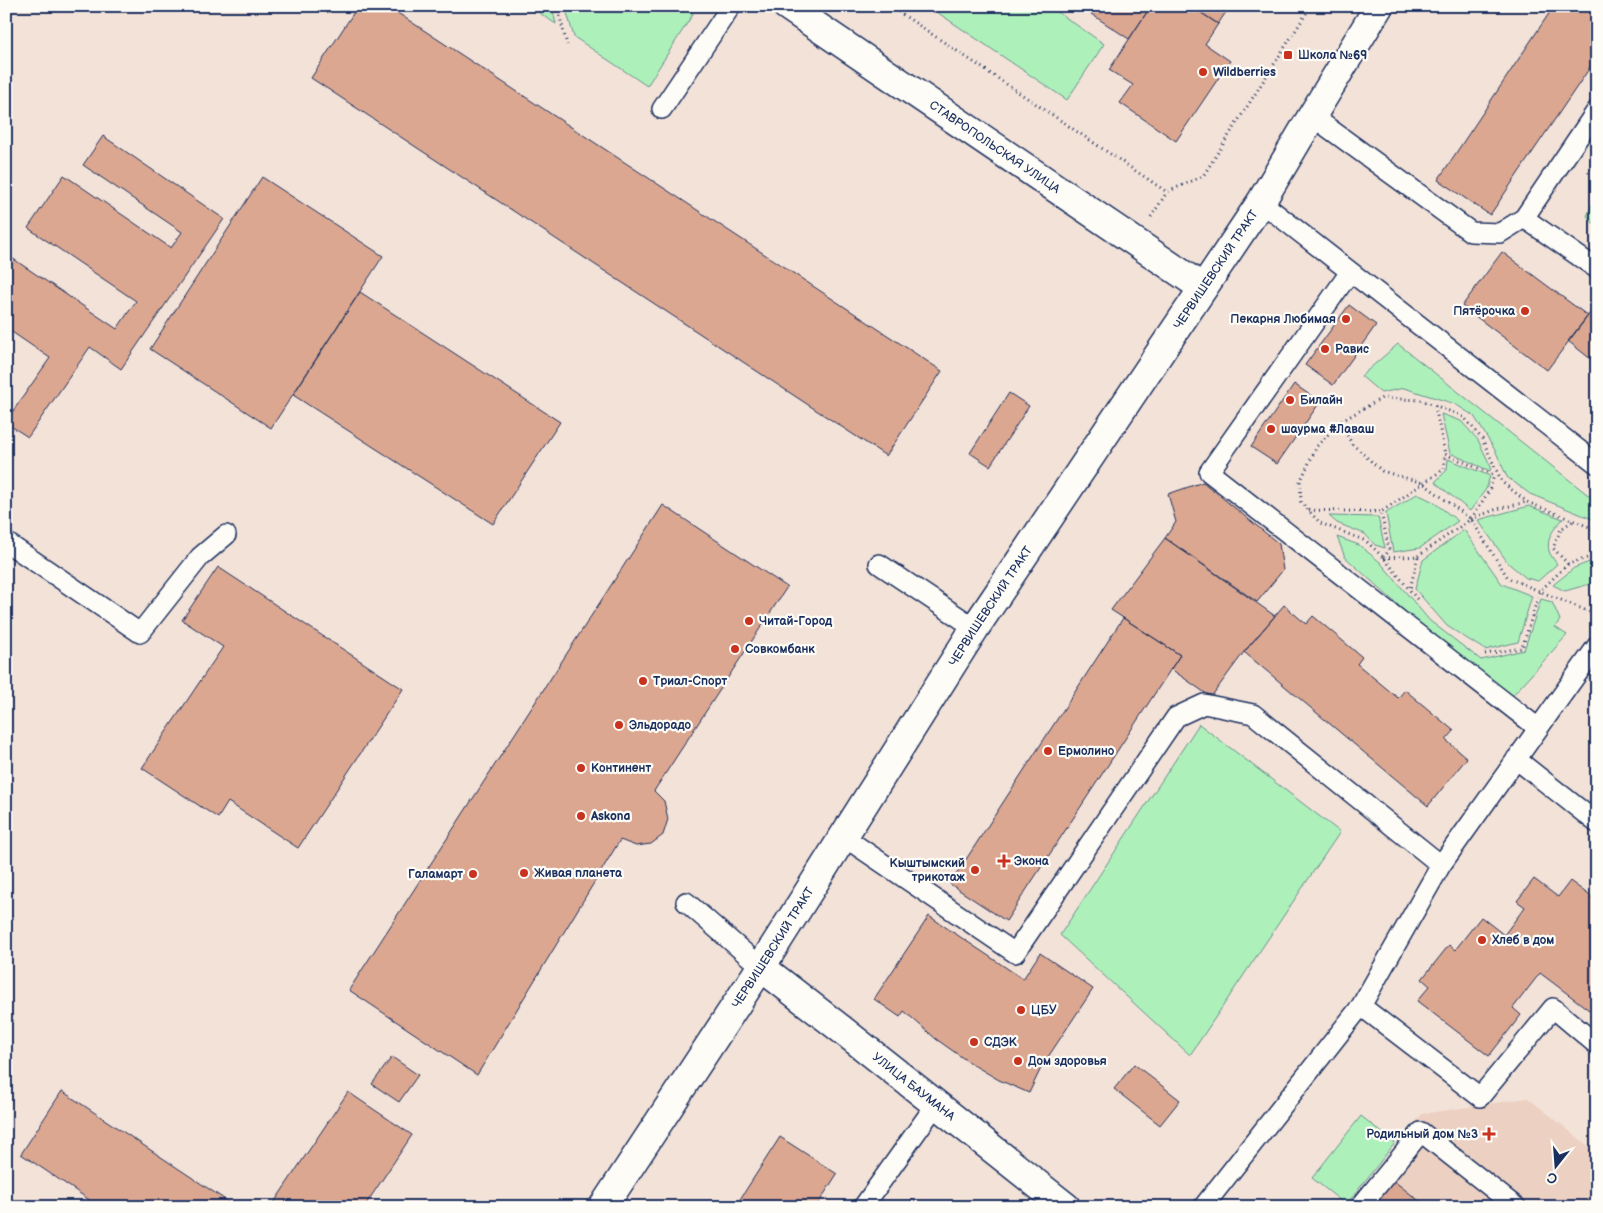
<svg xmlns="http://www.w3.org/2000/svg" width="1603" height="1213" font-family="'Balsamiq Sans',sans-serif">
  <rect width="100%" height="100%" fill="#f3e2d8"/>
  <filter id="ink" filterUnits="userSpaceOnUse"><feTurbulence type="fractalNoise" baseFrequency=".02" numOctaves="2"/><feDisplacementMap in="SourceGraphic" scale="10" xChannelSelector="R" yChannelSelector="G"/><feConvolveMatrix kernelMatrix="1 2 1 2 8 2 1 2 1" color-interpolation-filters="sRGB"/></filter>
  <g filter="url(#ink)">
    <path fill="#ecd0c2" d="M1528,1098L1597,1153V1207H1348L1422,1114Z"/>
    <path fill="#aef0ba" stroke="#64908c" d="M529,6H552L556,24Z
      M565,6H691L693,14L647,86L574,37Z
      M928,6H1049L1104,44L1067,100Z
      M1597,193V224L1595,225L1587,216Z
      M1398,344L1597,502V521L1530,494L1507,477L1496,452L1474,416L1455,404L1404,388L1381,393L1361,376Z
      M1441,414L1461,421L1478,440L1491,467L1490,471L1450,453Z
      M1448,459L1490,476L1486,489L1470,511L1435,482L1447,470Z
      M1417,494L1432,501L1458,521L1420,548L1393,552L1386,513Z
      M1529,506L1563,519C1554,528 1546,538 1549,551C1550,555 1555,561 1557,564L1538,581L1526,578L1508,563L1478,520Z
      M1329,516L1378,517L1385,548L1375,545L1365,534L1337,523Z
      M1464,530L1502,584L1532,596L1518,642L1485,650L1447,626L1415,589L1423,560Z
      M1337,537L1359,545L1380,562L1430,621L1481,660L1524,650L1541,599L1552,602L1560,620L1555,627L1567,635L1512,696L1463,664L1345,557Z
      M1597,559V582L1565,591L1553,585L1574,568Z
      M1199,724L1340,832L1190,1055L1060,935Z
      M1361,1116L1395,1143L1346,1205L1312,1178Z"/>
    <path fill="#dca790" stroke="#1b2f5e" d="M358,6H387L942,371L886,456L311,78Z
      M1079,6H1151L1129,39Z
      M1151,6H1191L1218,24L1205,44L1230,61L1176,141L1120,103L1133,85L1109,70Z
      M1191,6H1230L1218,24Z
      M1554,6H1597V57L1490,215L1438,180Z
      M103,136L224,219L121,369L90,347L28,437L6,423V421L50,358L6,328V254L117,329L136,301L28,228L64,175L171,248L182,232L83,165Z
      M262,177L383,256L271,428L150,349Z
      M1502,252L1588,316L1547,370L1462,306Z
      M360,292L560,422L493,524L293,395Z
      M1597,304V364L1568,341Z
      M1349,305L1376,325L1333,385L1305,365Z
      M1294,384L1320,402L1277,464L1251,447Z
      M1009,393L1029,406L990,466L970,453Z
      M1203,482L1279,544L1283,570L1257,602L1165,538L1176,522L1168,494Z
      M663,505L787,587L654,791L664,801L668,819L663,835L651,844L636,846L620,840L477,1075L349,990Z
      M1165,538L1275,616L1244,652L1211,697L1171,669L1180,655L1111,610Z
      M218,567L403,689L298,848L228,802L218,818L142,768L223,647L182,620Z
      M1284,605L1306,624L1313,616L1362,657L1357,664L1398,698L1405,690L1454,731L1446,740L1467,758L1428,806L1244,652Z
      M1123,618L1180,655L1006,921L950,884Z
      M1534,879L1558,897L1570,881L1597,901V1016L1540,973L1513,1008L1521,1015L1489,1056L1417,1001L1430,986L1422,979L1449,945L1455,950L1481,917L1504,935L1525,907L1517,901Z
      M929,916L1023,979L1040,953L1093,989L1042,1066L1029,1093L999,1080L970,1063L936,1039L904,1011L900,1017L874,999Z
      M392,1057L418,1075L399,1102L372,1084Z
      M1134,1064L1180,1100L1160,1125L1114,1089Z
      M62,1091L236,1207H100L21,1154Z
      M348,1092L412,1135L364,1207H271Z
      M780,1137L837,1174L816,1207H735Z
      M1390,1178L1427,1207H1367Z"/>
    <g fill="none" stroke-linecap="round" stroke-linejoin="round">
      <defs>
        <path id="lane" d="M662,109L731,6
          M1312,116L1471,232L1500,233L1524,218L1597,110
          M1261,202L1597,464
          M1524,218L1597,269
          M1350,272L1209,472L1538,728
          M6,542L140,633L200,557L226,535
          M879,564L975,628
          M1516,759L1597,823
          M844,837L1015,953L1176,717L1204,704L1253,714L1441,865
          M686,902L761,967
          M1361,1006L1441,865L1597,646
          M863,1207L937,1103
          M1203,1207L1361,1006L1480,1097L1553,1008L1597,1045
          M1360,1207L1421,1132L1516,1207"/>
        <g id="street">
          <path id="s1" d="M787,6L1203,288"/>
          <path id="s2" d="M761,967L841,1029L1066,1207"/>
        </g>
        <g id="primary">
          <path id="s3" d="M603,1207L761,967L975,628L1261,202L1312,116L1379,6"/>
        </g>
      </defs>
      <use href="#lane" stroke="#1b2f5e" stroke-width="22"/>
      <use href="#street" stroke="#1b2f5e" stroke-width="31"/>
      <use href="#primary" stroke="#1b2f5e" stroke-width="31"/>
      <path stroke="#1b2f5e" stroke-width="3" stroke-dasharray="1 4" stroke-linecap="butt" d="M557,6L567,45
        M890,6L1167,192L1203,176L1311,6
        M1588,173L1597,165
        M1151,217L1167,192
        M1435,406L1445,454
        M1340,422L1352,444L1382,471L1423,483L1471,519L1508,578L1597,615
        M1309,510L1381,512
        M1471,519L1497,509L1527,502
        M1418,556L1471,519L1489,491L1494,476
        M1384,558L1389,550L1381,512L1444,469L1445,454L1494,475
        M1384,558L1418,556L1410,589
        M1568,564L1553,548L1561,529L1573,521
        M1417,599L1384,558L1366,541L1320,523L1301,502L1300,482L1317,446L1340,422L1382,398L1422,400L1464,417L1482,439L1502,482L1527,502L1597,530
        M1485,654L1522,648L1540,591L1568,564L1597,555"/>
      <use href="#lane" stroke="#fdfcf7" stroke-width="19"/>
      <use href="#street" stroke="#fdfcf7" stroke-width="28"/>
      <use href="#primary" stroke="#fdfcf7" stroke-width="28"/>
    </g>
  </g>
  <g fill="#c8321e" stroke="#fdfcf7" stroke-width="2">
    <rect x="1283" y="50" width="10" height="10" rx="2.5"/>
    <circle cx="1203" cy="72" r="5"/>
    <circle cx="1525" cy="311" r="5"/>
    <circle cx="1346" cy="319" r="5"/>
    <circle cx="1325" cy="349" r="5"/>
    <circle cx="1290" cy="400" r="5"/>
    <circle cx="1271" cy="429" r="5"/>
    <circle cx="749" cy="621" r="5"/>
    <circle cx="735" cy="649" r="5"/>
    <circle cx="643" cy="681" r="5"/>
    <circle cx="619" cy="725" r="5"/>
    <circle cx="1048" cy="751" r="5"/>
    <circle cx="581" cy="768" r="5"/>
    <circle cx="581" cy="816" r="5"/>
    <path d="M1001.5 853.5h5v5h5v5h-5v5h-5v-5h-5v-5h5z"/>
    <circle cx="975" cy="870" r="5"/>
    <circle cx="524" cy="873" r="5"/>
    <circle cx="473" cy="874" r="5"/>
    <circle cx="1482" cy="940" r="5"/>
    <circle cx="1021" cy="1010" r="5"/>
    <circle cx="974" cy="1042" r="5"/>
    <circle cx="1018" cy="1061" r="5"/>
    <path d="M1486.5 1126.5h5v5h5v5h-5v5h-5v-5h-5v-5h5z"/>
  </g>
  <g text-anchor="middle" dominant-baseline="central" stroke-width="4.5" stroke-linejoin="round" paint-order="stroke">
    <g font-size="12" font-weight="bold" fill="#1b2f5e" stroke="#fdfcf7" text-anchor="start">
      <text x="1298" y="55">Школа №69</text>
      <text x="1213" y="72">Wildberries</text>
      <text x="1515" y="311" text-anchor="end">Пятёрочка</text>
      <text x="1336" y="319" text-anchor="end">Пекарня Любимая</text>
      <text x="1335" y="349">Равис</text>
      <text x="1300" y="400">Билайн</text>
      <text x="1281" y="429">шаурма #Лаваш</text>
      <text x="759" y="621">Читай-Город</text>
      <text x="745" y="649">Совкомбанк</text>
      <text x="653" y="681">Триал-Спорт</text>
      <text x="629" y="725">Эльдорадо</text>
      <text x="1058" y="751">Ермолино</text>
      <text x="591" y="768">Континент</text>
      <text x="591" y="816">Askona</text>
      <text x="1014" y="861">Экона</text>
      <text x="965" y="863" text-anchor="end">Кыштымский<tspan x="965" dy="14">трикотаж</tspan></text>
      <text x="534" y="873">Живая планета</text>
      <text x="463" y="874" text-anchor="end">Галамарт</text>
      <text x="1492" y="940">Хлеб в дом</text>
      <text x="1031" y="1010">ЦБУ</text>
      <text x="984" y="1042">СДЭК</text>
      <text x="1028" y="1061">Дом здоровья</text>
      <text x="1478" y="1134" text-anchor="end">Родильный дом №3</text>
    </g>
    <g font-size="12" fill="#1b2f5e" stroke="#fdfcf7">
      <text stroke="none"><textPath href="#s1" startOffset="251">СТАВРОПОЛЬСКАЯ УЛИЦА</textPath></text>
      <text stroke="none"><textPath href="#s3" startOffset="1120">ЧЕРВИШЕВСКИЙ ТРАКТ</textPath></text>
      <text stroke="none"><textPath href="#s3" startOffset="715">ЧЕРВИШЕВСКИЙ ТРАКТ</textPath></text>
      <text stroke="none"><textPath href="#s3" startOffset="310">ЧЕРВИШЕВСКИЙ ТРАКТ</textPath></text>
      <text stroke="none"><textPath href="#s2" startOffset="194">УЛИЦА БАУМАНА</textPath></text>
    </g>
  </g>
  <rect width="1603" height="1213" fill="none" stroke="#fdfcf7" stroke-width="25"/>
  <rect x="12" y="12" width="1578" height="1188" fill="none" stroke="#1b2f5e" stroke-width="2" filter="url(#ink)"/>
  <g transform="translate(1556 1166) rotate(197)" stroke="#fdfcf7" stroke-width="4" paint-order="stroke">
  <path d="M0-4L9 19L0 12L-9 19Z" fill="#1b2f5e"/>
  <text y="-8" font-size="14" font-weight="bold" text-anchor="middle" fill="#1b2f5e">С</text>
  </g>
</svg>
